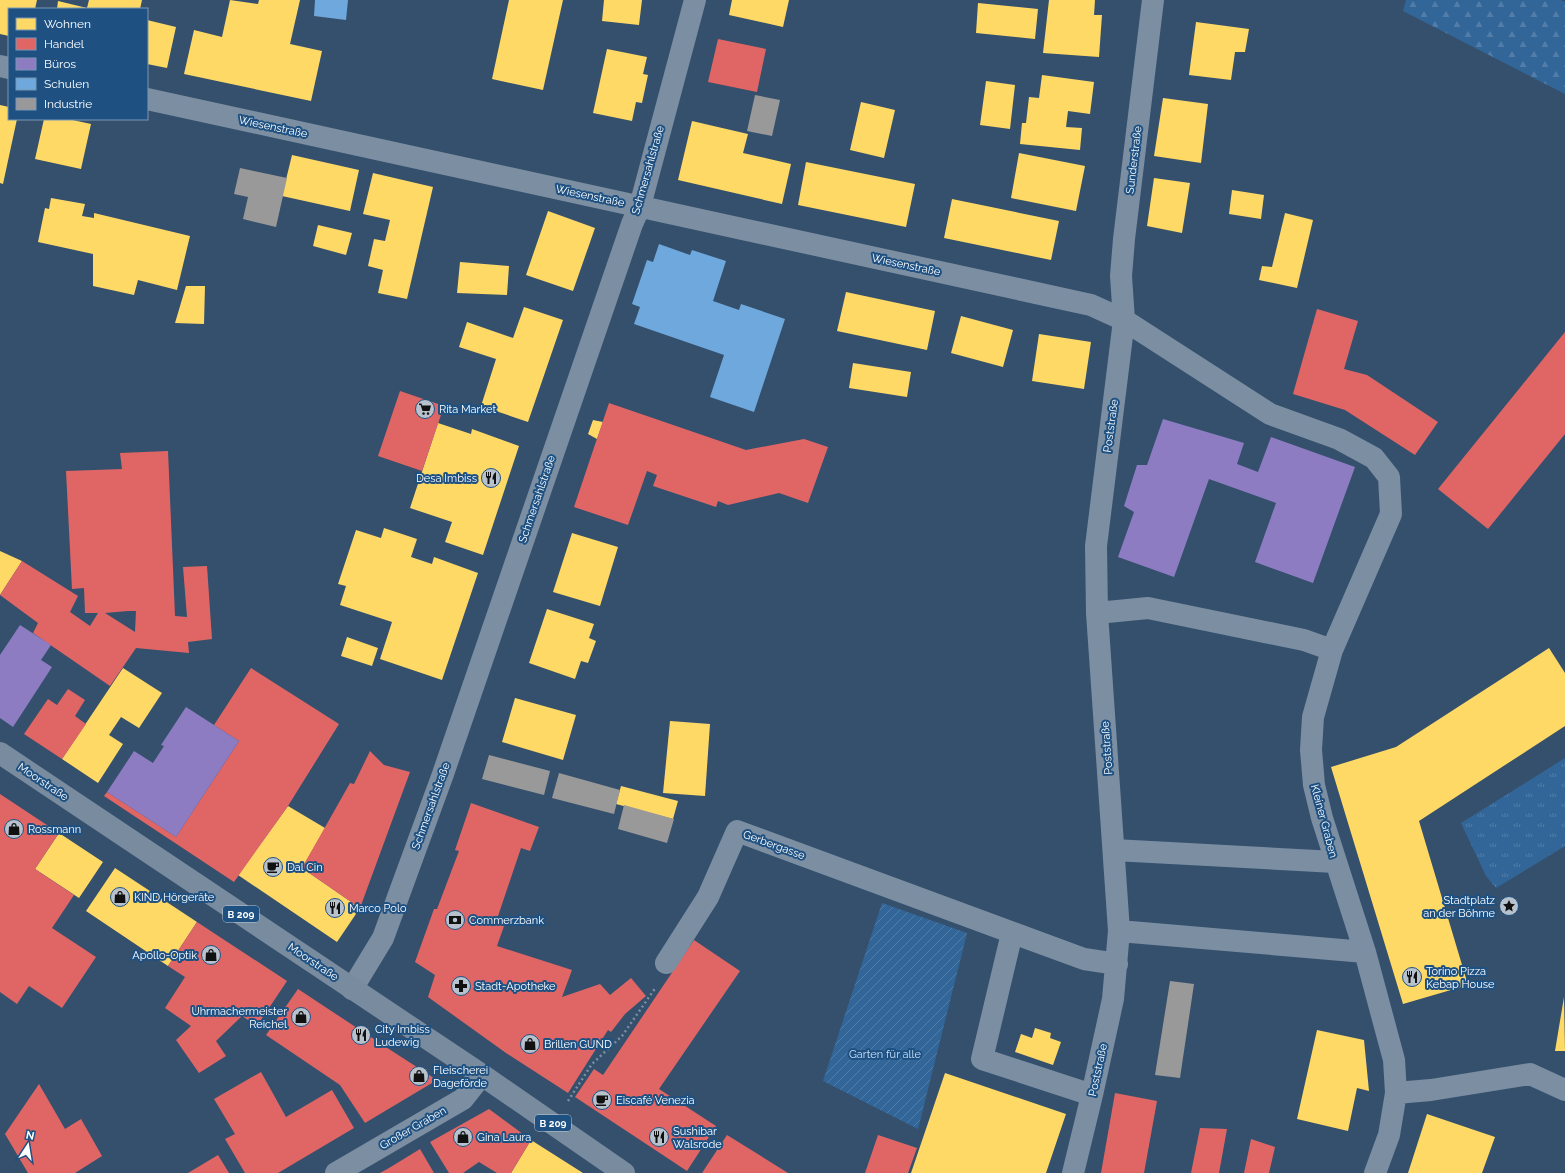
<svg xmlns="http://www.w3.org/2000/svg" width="1565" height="1173" font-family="Raleway,sans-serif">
  <defs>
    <pattern id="grass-tufts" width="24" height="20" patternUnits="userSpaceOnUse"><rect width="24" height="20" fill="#326699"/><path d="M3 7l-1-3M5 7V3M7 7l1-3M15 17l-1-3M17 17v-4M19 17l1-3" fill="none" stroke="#517da8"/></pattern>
    <pattern id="forest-firs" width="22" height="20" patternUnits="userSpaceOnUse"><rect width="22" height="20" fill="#326699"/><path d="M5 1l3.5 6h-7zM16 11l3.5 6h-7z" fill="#517da8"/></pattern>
    <pattern id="garden-furrows" width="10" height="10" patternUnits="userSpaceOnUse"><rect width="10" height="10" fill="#326699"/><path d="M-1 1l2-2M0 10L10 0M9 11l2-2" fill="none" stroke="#517da8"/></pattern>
  </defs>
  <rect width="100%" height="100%" fill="#35506c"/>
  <path fill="url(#grass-tufts)" d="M1565,758V846L1496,888L1486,876L1461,823Z"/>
  <path fill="url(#forest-firs)" d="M1406,0H1561L1565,2V94L1403,11Z"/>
  <path fill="url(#garden-furrows)" d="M882,903L967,933L918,1129L823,1081Z"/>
  <path fill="#ffd966" d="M0,0H37L35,9H9V36L0,34Z
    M89,0H142L140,9H57L58,1L87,8Z
    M230,0L258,4L259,0H300L290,44L322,51L311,101L184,74L194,30L222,37Z
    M509,0H563L543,90L492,79Z
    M604,0H642L639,25L602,21Z
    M732,0H789L783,27L729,15Z
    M1049,0H1095L1094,15H1102L1099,57L1043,53Z
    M978,3L1038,9L1035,39L976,33Z
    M147,20L176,27L167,68L147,64Z
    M1196,22L1249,29L1245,52H1235L1231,80L1189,75Z
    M607,49L647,57L643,74L648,75L642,103L636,102L632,121L593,113Z
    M1042,75L1094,82L1090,114L1068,111L1066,127L1082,128L1080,150L1020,144L1022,123H1026L1029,97L1039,98Z
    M986,81L1015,85L1010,129L980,125Z
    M1163,98L1208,104L1201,163L1154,156Z
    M861,102L895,110L884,158L850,150Z
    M0,105L9,107V119H17L3,184L0,183Z
    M44,119H68L91,124L81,169L35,159Z
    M692,121L748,134L743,153L791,164L782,204L678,180Z
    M1019,153L1085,166L1076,211L1011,198Z
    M292,155L359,170L350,211L282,196Z
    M806,162L915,184L906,227L798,205Z
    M373,173L433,187L407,299L378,293L383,270L368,266L374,239L385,241L390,220L363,214Z
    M1154,178L1190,183L1182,233L1147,226Z
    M1232,190L1264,195L1261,219L1229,214Z
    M51,198L85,204L82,216L94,218V213L190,236L177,290L138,280L134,295L93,286V254L38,242L45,208L49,209Z
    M952,199L1059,221L1051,260L944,238Z
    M548,211L595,228L573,291L526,275Z
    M1285,213L1313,220L1297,288L1259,280L1262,266L1272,267Z
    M318,225L352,233L346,255L313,246Z
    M460,262L509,266L507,295L457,293Z
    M186,286H205L204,324L175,323Z
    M846,292L935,311L927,350L837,331Z
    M524,307L563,320L528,422L481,406L496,359L459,347L467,322L513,338Z
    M961,316L1013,330L1003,367L951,353Z
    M1039,334L1091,342L1084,389L1032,381Z
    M853,363L911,372L907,397L849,388Z
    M593,420L603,422L597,439L588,434Z
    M438,423L471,434L472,429L519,446L483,555L445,542L452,522L410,508Z
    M384,528L417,539L411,557L432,564L434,557L478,573L442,680L380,659L392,622L340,605L346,586L338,584L356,530L381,538Z
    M572,533L618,547L600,606L553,592Z
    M0,551L22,561L0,595Z
    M547,609L594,624L589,638L596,641L588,663L581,661L575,679L529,663Z
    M347,637L378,648L372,666L341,656Z
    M1549,648L1565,673V726L1419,821L1468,985L1403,1004L1331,767L1396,747Z
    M123,668L162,693L139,728L121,717L109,735L123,744L98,783L62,759Z
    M515,698L576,715L563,760L502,742Z
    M670,721L710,724L705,796L663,793Z
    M621,786L678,801L673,819L616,804Z
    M288,806L325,828L302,868L360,908L337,942L238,875Z
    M59,833L103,862L79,898L35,869Z
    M115,868L197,922L168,966L86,911Z
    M1564,997L1565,1051H1555Z
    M1035,1028L1051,1033L1050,1038L1061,1042L1053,1065L1015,1052L1021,1034L1032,1038Z
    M1317,1030L1364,1040L1369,1091L1357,1088L1348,1131L1297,1119Z
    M945,1073L1066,1114L1046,1173H911Z
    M1427,1114L1495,1137L1482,1173H1408Z
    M531,1140L583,1173H511Z"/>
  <path fill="#e06666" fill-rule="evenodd" d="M718,39L766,49L757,92L708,82Z
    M1317,309L1358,321L1344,369L1367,375L1438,422L1415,455L1345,410L1293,394Z
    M1565,332V434L1488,529L1438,489Z
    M400,391L444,406L422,471L378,456Z
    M609,403L746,450L804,439L828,447L808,503L779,493L728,505L718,501L716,507L653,486L657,475L647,471L628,525L574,507Z
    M168,451L175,616L187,617L183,567L207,566L212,639L188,642L189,653L136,648L110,686L33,633L38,623L0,595L22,561L78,596L70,612L90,626L98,613H85L84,588L72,589L66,471L122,469L120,453ZM136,611L135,632L105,613L128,611Z
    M251,668L339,724L288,806L234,882L104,796L107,792L176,837L239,741L214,725Z
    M68,689L85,700L75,716L86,724L62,759L24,734L48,699L57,705Z
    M370,751L384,765L410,772L360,908L302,868L350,783L354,784Z
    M0,794L59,833L35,869L74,895L52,928L96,957L62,1008L29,986L17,1004L0,992Z
    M471,803L539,827L530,851L521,848L496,922L504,926L497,946L572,970L562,997L600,984L610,995L631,978L646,996L625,1014L611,1032L608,1030L568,1093L506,1053L428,997L435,975L415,962L434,909H437L459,851L455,850Z
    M197,922L287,981L257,1026L242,1016L216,1041L226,1056L199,1073L176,1040L191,1026L165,1008L185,977L168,966Z
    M694,940L740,971L659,1089L716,1126L687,1171L575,1097L594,1069L603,1075Z
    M298,989L392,1051L437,1080L365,1123L340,1085L266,1035Z
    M261,1072L286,1117L332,1090L354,1128L278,1173H245L225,1139L235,1134L214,1099Z
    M39,1084L65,1129L81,1119L102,1156L75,1173H28L5,1134Z
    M1115,1093L1157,1101L1144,1173H1101Z
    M489,1109L531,1140L511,1173H497L479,1162L463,1173H449L430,1142Z
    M1200,1128L1227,1129L1219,1173H1191Z
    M727,1135L761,1156L788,1173H702Z
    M878,1135L917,1148L908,1173H865Z
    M1251,1139L1275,1147L1269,1173H1244Z
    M420,1149L434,1173H380L389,1168Z
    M218,1155L229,1173H188Z"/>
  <path fill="#8e7cc3" d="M1163,419L1244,443L1237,464L1258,472L1271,437L1355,467L1313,583L1255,562L1276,503L1209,479L1174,577L1118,557L1134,512L1124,506L1137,465H1147Z
    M20,625L51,645L41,660L52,667L13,727L0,718V655Z
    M186,707L239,741L176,837L107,792L134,751L153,763L164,746L161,745Z"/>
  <path fill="#6fa8dc" d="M315,0H348L346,20L314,16Z
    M659,244L690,255L692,250L726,261L713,301L739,310L741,304L785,319L754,412L710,397L724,355L634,324L640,307L632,304L647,260L653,262Z"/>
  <path fill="#999" d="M755,95L780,100L772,136L747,131Z
    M240,168L287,178L276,227L243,219L248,197L234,194Z
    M489,755L550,771L544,795L482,779Z
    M559,773L620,790L614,814L552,798Z
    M624,805L674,819L667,843L618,829Z
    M1170,981L1194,984L1180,1078L1155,1075Z"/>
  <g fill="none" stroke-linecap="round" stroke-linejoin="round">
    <path stroke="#7b8ea2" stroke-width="2.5" stroke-dasharray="2 3" stroke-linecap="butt" d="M568,1101L592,1064L622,1036L656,987"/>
    <path stroke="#7b8ea2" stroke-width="22" d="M0,66L9,68
      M147,99L1091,305L1124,320L1270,414L1339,439L1374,458L1389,477L1391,514L1332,650L1313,717L1311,750L1314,785L1322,818L1365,952L1394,1060L1396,1093L1389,1135L1375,1173
      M1097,613L1148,608L1304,640L1332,650
      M1114,850L1335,862
      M1119,931L1365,952
      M1012,933L982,1059L1092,1095
      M666,963L708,897L737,831L1084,959L1117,964
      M352,989L383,938L443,774L632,224L640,206L695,0
      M1396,1093L1431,1090L1530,1074L1565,1090
      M336,1173L463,1099L482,1075
      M1073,1173L1092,1095L1113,999L1119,931L1097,613L1096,546L1124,320L1121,276L1124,239L1153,0"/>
    <path stroke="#798c9f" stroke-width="22" d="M0,753L482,1075L624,1173"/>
  </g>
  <defs>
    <symbol id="supermarket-disc" viewBox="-11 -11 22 22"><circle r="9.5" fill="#b8c2cc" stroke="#1e5182"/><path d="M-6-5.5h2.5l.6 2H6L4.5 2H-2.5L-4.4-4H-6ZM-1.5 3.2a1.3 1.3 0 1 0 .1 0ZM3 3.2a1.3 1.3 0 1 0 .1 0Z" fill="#111"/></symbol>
    <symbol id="restaurant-disc" viewBox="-11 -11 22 22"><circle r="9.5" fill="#b8c2cc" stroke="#1e5182"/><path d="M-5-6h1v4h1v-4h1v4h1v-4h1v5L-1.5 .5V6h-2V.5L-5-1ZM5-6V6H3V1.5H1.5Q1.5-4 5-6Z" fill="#111"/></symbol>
    <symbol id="shop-disc" viewBox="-11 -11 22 22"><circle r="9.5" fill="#b8c2cc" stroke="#1e5182"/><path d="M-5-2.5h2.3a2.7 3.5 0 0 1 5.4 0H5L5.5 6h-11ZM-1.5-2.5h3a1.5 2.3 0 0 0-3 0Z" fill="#111"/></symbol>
    <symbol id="cafe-disc" viewBox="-11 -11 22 22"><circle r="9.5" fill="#b8c2cc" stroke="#1e5182"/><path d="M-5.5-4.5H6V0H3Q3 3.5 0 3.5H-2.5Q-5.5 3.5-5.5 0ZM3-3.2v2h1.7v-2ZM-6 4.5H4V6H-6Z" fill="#111"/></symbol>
    <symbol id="sight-disc" viewBox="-11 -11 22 22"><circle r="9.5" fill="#b8c2cc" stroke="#1e5182"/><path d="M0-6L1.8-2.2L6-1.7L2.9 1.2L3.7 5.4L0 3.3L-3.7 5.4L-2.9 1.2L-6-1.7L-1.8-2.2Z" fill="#111"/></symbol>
    <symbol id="bank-disc" viewBox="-11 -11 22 22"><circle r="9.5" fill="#b8c2cc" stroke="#1e5182"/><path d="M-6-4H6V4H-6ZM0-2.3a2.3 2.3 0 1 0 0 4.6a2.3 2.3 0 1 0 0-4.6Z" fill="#111"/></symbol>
    <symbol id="pharmacy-disc" viewBox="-11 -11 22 22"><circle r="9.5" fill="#b8c2cc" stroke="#1e5182"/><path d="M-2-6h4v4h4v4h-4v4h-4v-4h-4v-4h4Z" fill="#111"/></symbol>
  </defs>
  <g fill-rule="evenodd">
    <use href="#supermarket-disc" x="414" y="398" width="22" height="22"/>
    <use href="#restaurant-disc" x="480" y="467" width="22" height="22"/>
    <use href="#shop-disc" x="3" y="818" width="22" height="22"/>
    <use href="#cafe-disc" x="262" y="856" width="22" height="22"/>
    <use href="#shop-disc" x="109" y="886" width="22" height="22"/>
    <use href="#sight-disc" x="1498" y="895" width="22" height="22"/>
    <use href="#restaurant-disc" x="324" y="897" width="22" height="22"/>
    <use href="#bank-disc" x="444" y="909" width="22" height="22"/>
    <use href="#shop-disc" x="200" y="944" width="22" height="22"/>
    <use href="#restaurant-disc" x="1401" y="966" width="22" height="22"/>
    <use href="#pharmacy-disc" x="450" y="975" width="22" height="22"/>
    <use href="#shop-disc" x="290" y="1006" width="22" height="22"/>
    <use href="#restaurant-disc" x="350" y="1024" width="22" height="22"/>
    <use href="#shop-disc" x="519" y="1033" width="22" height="22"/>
    <use href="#shop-disc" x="408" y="1065" width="22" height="22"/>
    <use href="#cafe-disc" x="591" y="1089" width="22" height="22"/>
    <use href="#shop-disc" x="452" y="1126" width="22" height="22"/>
    <use href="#restaurant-disc" x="648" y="1126" width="22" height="22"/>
  </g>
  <g text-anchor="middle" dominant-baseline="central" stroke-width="4" stroke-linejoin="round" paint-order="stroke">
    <g fill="#1e5182" stroke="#bccbda" stroke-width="1">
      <rect x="223" y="906" width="36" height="16" rx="3"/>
      <rect x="535" y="1115" width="36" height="16" rx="3"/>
    </g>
    <g font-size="10" font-weight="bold" fill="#fff">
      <text x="241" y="914">B 209</text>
      <text x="553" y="1123">B 209</text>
    </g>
    <g font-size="11" fill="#fff" stroke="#1e5182">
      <text transform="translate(273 127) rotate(12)">Wiesenstraße</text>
      <text transform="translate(1134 160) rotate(-83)">Sunderstraße</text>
      <text transform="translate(648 170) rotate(-74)">Schmersahlstraße</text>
      <text transform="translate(590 196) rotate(12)">Wiesenstraße</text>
      <text transform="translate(906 265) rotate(12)">Wiesenstraße</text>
      <text transform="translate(1111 426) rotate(-82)">Poststraße</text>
      <text transform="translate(537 499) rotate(-71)">Schmersahlstraße</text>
      <text transform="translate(1107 748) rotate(-94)">Poststraße</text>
      <text transform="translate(43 782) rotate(34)">Moorstraße</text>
      <text transform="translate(431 806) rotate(-70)">Schmersahlstraße</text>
      <text transform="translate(1324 821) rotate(75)">Kleiner Graben</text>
      <text transform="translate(774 845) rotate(20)">Gerbergasse</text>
      <text transform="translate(313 962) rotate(34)">Moorstraße</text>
      <text transform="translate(1098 1070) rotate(-78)">Poststraße</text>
      <text transform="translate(413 1128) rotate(-30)">Großer Graben</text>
    </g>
    <g font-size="11" fill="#fff" stroke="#1e5182" text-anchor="start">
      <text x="439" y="409">Rita Market</text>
      <text x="477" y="478" text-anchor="end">Desa Imbiss</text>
      <text x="28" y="829">Rossmann</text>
      <text x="287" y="867">Dal Cin</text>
      <text x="134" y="897">KIND Hörgeräte</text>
      <text x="1495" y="900" text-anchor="end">Stadtplatz<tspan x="1495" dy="13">an der Böhme</tspan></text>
      <text x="349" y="908">Marco Polo</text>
      <text x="469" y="920">Commerzbank</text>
      <text x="197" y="955" text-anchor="end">Apollo-Optik</text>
      <text x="1426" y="971">Torino Pizza<tspan x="1426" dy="13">Kebap House</tspan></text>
      <text x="475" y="986">Stadt-Apotheke</text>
      <text x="287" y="1011" text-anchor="end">Uhrmachermeister<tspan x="287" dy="13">Reichel</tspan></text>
      <text x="375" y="1029">City Imbiss<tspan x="375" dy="13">Ludewig</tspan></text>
      <text x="544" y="1044">Brillen GUND</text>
      <text x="433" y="1070">Fleischerei<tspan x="433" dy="13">Dageförde</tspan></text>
      <text x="616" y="1100">Eiscafé Venezia</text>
      <text x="673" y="1131">Sushibar<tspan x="673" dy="13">Walsrode</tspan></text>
      <text x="477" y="1137">Gina Laura</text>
    </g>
    <g font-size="11" fill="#c8e0f7" stroke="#1e5182">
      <text x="885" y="1054">Garten für alle</text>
    </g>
  </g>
  <rect x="8" y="8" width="140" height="112" fill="#1e5182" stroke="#7897b4"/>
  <rect x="16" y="18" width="20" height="12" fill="#ffd966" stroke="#7897b4"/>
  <text x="44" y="28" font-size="12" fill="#ffffff">Wohnen</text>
  <rect x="16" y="38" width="20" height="12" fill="#e06666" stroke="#7897b4"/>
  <text x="44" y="48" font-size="12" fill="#ffffff">Handel</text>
  <rect x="16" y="58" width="20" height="12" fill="#8e7cc3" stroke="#7897b4"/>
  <text x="44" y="68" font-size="12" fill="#ffffff">Büros</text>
  <rect x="16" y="78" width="20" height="12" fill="#6fa8dc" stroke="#7897b4"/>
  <text x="44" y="88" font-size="12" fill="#ffffff">Schulen</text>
  <rect x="16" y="98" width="20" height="12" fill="#999999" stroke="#7897b4"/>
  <text x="44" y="108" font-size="12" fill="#ffffff">Industrie</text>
  <g transform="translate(28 1145) rotate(12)" stroke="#1e5182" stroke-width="3" paint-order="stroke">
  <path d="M0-3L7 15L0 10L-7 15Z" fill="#ffffff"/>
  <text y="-6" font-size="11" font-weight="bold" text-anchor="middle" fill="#ffffff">N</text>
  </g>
</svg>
